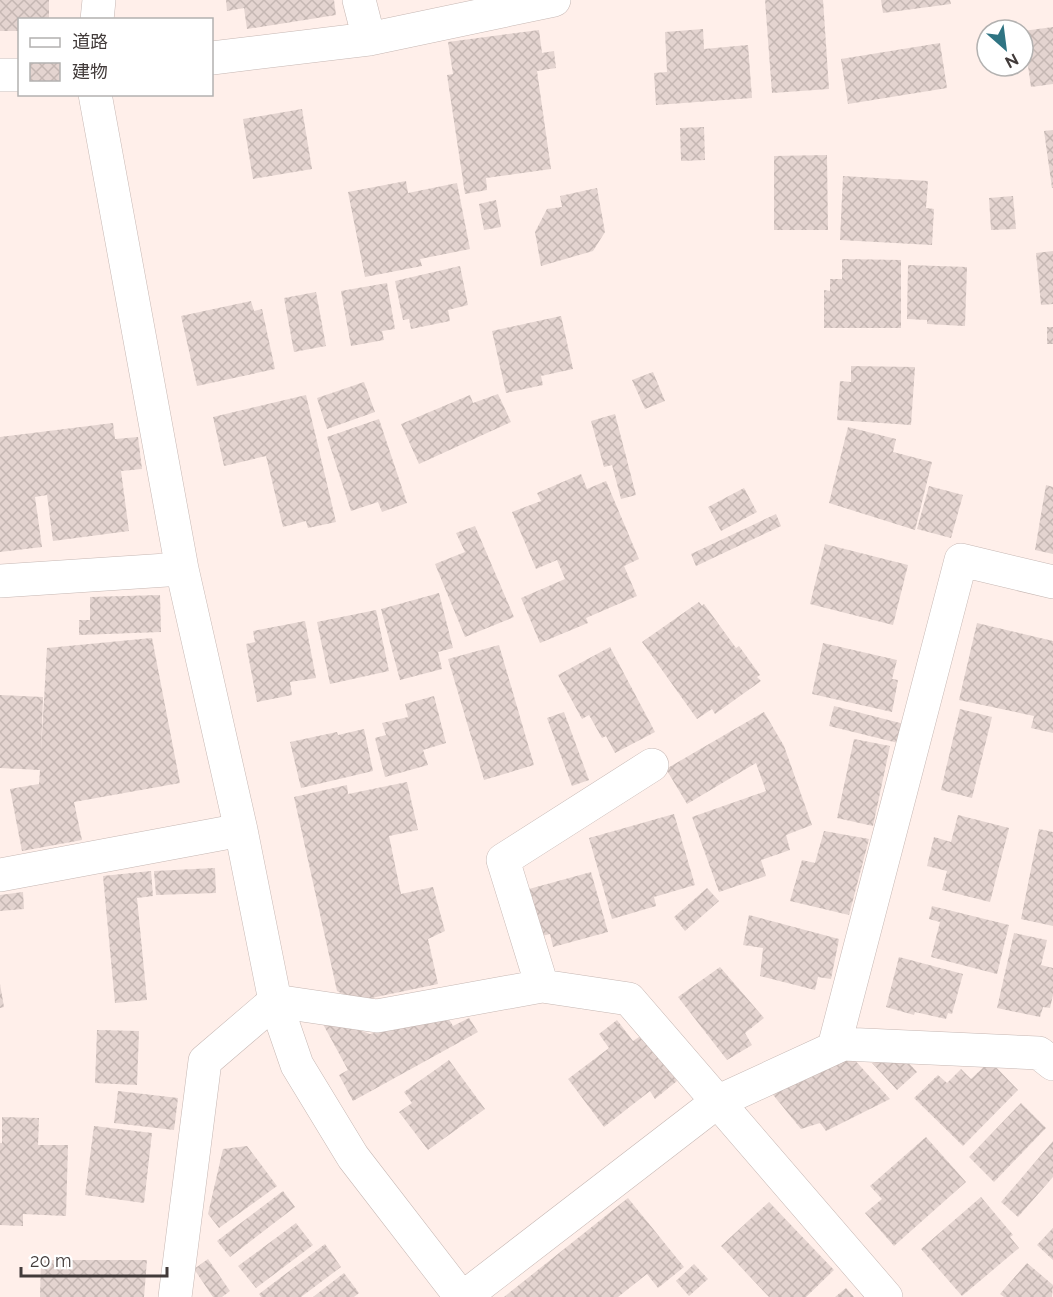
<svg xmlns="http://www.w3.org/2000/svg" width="1053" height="1297" font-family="Raleway,'Noto Sans JP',sans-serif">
  <defs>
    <pattern id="building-cross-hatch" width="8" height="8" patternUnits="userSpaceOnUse" patternTransform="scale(1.5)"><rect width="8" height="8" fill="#e4d4d0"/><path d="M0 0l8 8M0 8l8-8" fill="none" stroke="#c5b7b3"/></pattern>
  </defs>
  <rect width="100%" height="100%" fill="#ffefea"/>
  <path fill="url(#building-cross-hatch)" d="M0,0H49V20H20V31H0Z
    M226,0H334L336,15L247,29L244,8L227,11Z
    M765,0H823L829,89L772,93Z
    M881,0H950L951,4L883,13Z
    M1053,27V84L1031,87L1023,31Z
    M703,29L704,49L748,45L752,98L656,105L654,73L667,72L665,32Z
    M539,30L542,53L554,51L556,68L537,71L551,169L486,178L487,190L465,194L447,75L453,74L448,42Z
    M940,43L947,88L848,104L841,59Z
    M302,109L312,169L253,179L243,119Z
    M704,127L705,160L681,161L680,128Z
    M1053,130V188H1052L1044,131Z
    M827,155L828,230H774V156Z
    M843,176L928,181L926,208L934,209L932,245L840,240Z
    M406,181L408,193L457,183L470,249L420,259L422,266L365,277L348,192Z
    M597,188L605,232L593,251L541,266L535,232L547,209L562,207L560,196Z
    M1013,196L1016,229L991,230L989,198Z
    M496,200L501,227L484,230L479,204Z
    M1053,251V304L1041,305L1036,253Z
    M842,259L901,260V328H824V290L830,291V279H842Z
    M908,265L967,267L965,326L927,324V320L907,319Z
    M460,266L468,305L448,310L450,321L411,329L409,319L403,320L395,281Z
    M387,283L395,329L382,331L384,340L351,346L341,291Z
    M316,292L326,346L294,352L284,298Z
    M251,301L254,311L262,309L275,369L197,386L181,316Z
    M561,316L573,369L541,376L543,385L506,393L492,331Z
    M1047,327H1053V344H1047Z
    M851,366L915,367L911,425L837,420L840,381L851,382Z
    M653,372L665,401L645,409L632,380Z
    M364,382L375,412L327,429L317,398Z
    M498,394L511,422L419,464L401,424L470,395L473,403Z
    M306,395L336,522L308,528L306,521L283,527L266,456L224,466L213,417Z
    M615,414L636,495L621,499L612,465L604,467L591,421Z
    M379,419L407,503L382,512L378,502L351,511L327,437Z
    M113,423L115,439L138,437L142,469L121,471L129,531L53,541L47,495L35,497L42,547L0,552V437Z
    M848,427L896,439L893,452L932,462L915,530L829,503Z
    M581,474L587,489L606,481L639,559L624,566L637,596L586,618L588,623L540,643L521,598L565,579L557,560L536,569L512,512L541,501L537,493Z
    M1046,485L1053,487V554L1035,550Z
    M929,486L963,495L951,538L917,529Z
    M744,488L757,512L721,531L708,507Z
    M776,514L781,526L696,566L691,554Z
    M475,526L514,617L465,637L435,564L465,552L456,533Z
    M825,544L908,565L893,625L810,604Z
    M439,593L453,648L438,652L442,669L400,680L381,609Z
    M160,595L161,632L79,635V620H90V597Z
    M699,602L702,606L704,604L736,648L739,646L760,675L757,677L761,681L715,714L712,709L697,719L642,642Z
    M376,610L389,671L330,684L317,622Z
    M305,621L316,678L290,682L292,695L257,702L246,644L255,642L253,631Z
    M977,623L1053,641V733L1031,728L1034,716L959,700Z
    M152,638L180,783L74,802L82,840L22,851L10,789L39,784L40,770L0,768V695L43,697L41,752L47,648Z
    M823,643L897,660L892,679L898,680L892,712L812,694Z
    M499,645L534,765L484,780L448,659Z
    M610,647L655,732L615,753L606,736L602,738L589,715L582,719L558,675Z
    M434,696L446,743L423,750L428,765L385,777L375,738L386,735L382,723L408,717L405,704Z
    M834,706L904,724L898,743L829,726Z
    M960,709L992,717L972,798L941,790Z
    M564,712L589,780L572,786L547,718Z
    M764,712L784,746L812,825L786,835L790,850L761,860L766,876L719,892L692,817L766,791L756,763L687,804L666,769Z
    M364,729L373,771L301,788L290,742L337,732L338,735Z
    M854,739L890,746L873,826L837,818Z
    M407,782L418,830L389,836L401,894L433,887L445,931L428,939L438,984L357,1001L337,991L294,797L347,785L348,794Z
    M674,814L695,885L654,897L656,906L612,919L589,838Z
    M958,815L1009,828L990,902L942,890L947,871L927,866L934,837L951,842Z
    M1039,829L1053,832V926L1021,919Z
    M824,831L869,839L849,915L790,901L802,860L815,863Z
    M215,868L216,893L156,895L154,871Z
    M151,871L153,896L137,898L147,1000L115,1003L103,876Z
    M591,872L608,932L553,947L550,934L542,936L529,889Z
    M707,888L719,901L685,931L674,917Z
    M23,892L24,909L0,911V895Z
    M932,906L1009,925L997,974L931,957L940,922L929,919Z
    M749,915L839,939L831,979L818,977L815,990L760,976L763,948L743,945Z
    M1014,933L1047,940L1041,965L1053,968V995L1050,1008L1043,1007L1040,1017L997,1008Z
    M899,957L963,974L952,1014L948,1013L946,1019L915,1012L914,1015L886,1007Z
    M720,967L764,1018L745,1033L752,1045L727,1060L678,997Z
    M0,984L4,1007L0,1008Z
    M318,1015L370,1034L447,1016L453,1026L469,1018L478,1032L353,1101L339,1075L348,1070Z
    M617,1020L633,1041L642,1035L677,1081L655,1099L650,1091L604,1127L568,1079L609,1048L599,1034Z
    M97,1030L139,1031L137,1085L95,1083Z
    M852,1057L890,1099L826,1131L820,1123L801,1129L770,1091Z
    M903,1057L917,1072L897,1090L872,1063Z
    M449,1060L485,1109L428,1150L399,1112L412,1103L404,1092Z
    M990,1061L1018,1090L963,1146L914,1098L938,1075L947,1083L961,1069L971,1079Z
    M118,1091L178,1098L174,1130L114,1123Z
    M1021,1103L1046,1128L994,1182L969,1157Z
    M2,1117L39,1118L38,1145H68L66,1216L23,1214V1226L0,1225V1143H2Z
    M94,1126L152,1133L144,1203L85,1195Z
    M926,1137L966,1182L894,1246L865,1213L882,1199L870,1186Z
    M1053,1141V1177L1018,1217L1001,1202Z
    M247,1146L277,1186L219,1228L208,1214L223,1149Z
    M283,1191L295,1207L230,1257L217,1241Z
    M981,1197L1013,1235L1010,1237L1019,1248L962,1296L921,1249Z
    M628,1198L684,1267L658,1288L647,1274L618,1297H504Z
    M769,1202L834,1270L806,1297H769L721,1246Z
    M296,1223L313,1245L256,1288L238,1266Z
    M1053,1228V1260L1037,1245Z
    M325,1244L341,1267L301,1297H261L259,1294Z
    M208,1259L230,1291L222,1297H213L194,1269Z
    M41,1260H147L144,1297H40Z
    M1027,1263L1053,1285L1052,1297H1004L1000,1294Z
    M694,1264L708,1279L689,1296L676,1281Z
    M344,1273L359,1293L354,1297H313Z
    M846,1288L854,1297H835Z"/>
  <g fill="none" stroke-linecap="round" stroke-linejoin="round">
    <defs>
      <path id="minor" d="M359,0L369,39
        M97,20L99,0
        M212,58L369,39L554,0
        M0,75H20
        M95,94L182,569L241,830L275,1001L297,1065L353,1157L461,1297
        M0,581L182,569
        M0,875L241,830
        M542,986L503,860L652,765
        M834,1047L961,560L1053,582
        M175,1297L205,1061L275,1001L377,1016L542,986L629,999L886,1297
        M464,1297L717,1102L843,1044L1039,1053L1053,1064"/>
    </defs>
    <use href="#minor" stroke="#c6b7b3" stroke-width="34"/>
    <use href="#minor" stroke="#fff" stroke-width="33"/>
  </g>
  <rect x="18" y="18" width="195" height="78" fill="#ffffff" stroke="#b3b1b0" stroke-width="1.5"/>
  <rect x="30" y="38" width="30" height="9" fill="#ffffff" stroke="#b3b1b0" stroke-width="1.5"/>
  <text x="72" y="48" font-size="18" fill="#423b3a">道路</text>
  <rect x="30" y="63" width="30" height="18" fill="url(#building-cross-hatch)" stroke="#b3b1b0" stroke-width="1.5"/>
  <text x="72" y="78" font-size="18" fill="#423b3a">建物</text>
  <g transform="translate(1005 48) rotate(152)"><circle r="28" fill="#ffffff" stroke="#b3b1b0" stroke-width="1.5"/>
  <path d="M0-4.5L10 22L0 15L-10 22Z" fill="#2f7483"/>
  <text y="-9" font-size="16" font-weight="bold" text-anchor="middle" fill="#423b3a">N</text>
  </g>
  <path d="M21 1267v9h146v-9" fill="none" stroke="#423b3a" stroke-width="3"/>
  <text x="30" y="1267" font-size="18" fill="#423b3a" stroke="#ffffff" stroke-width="4.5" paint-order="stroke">20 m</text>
</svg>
